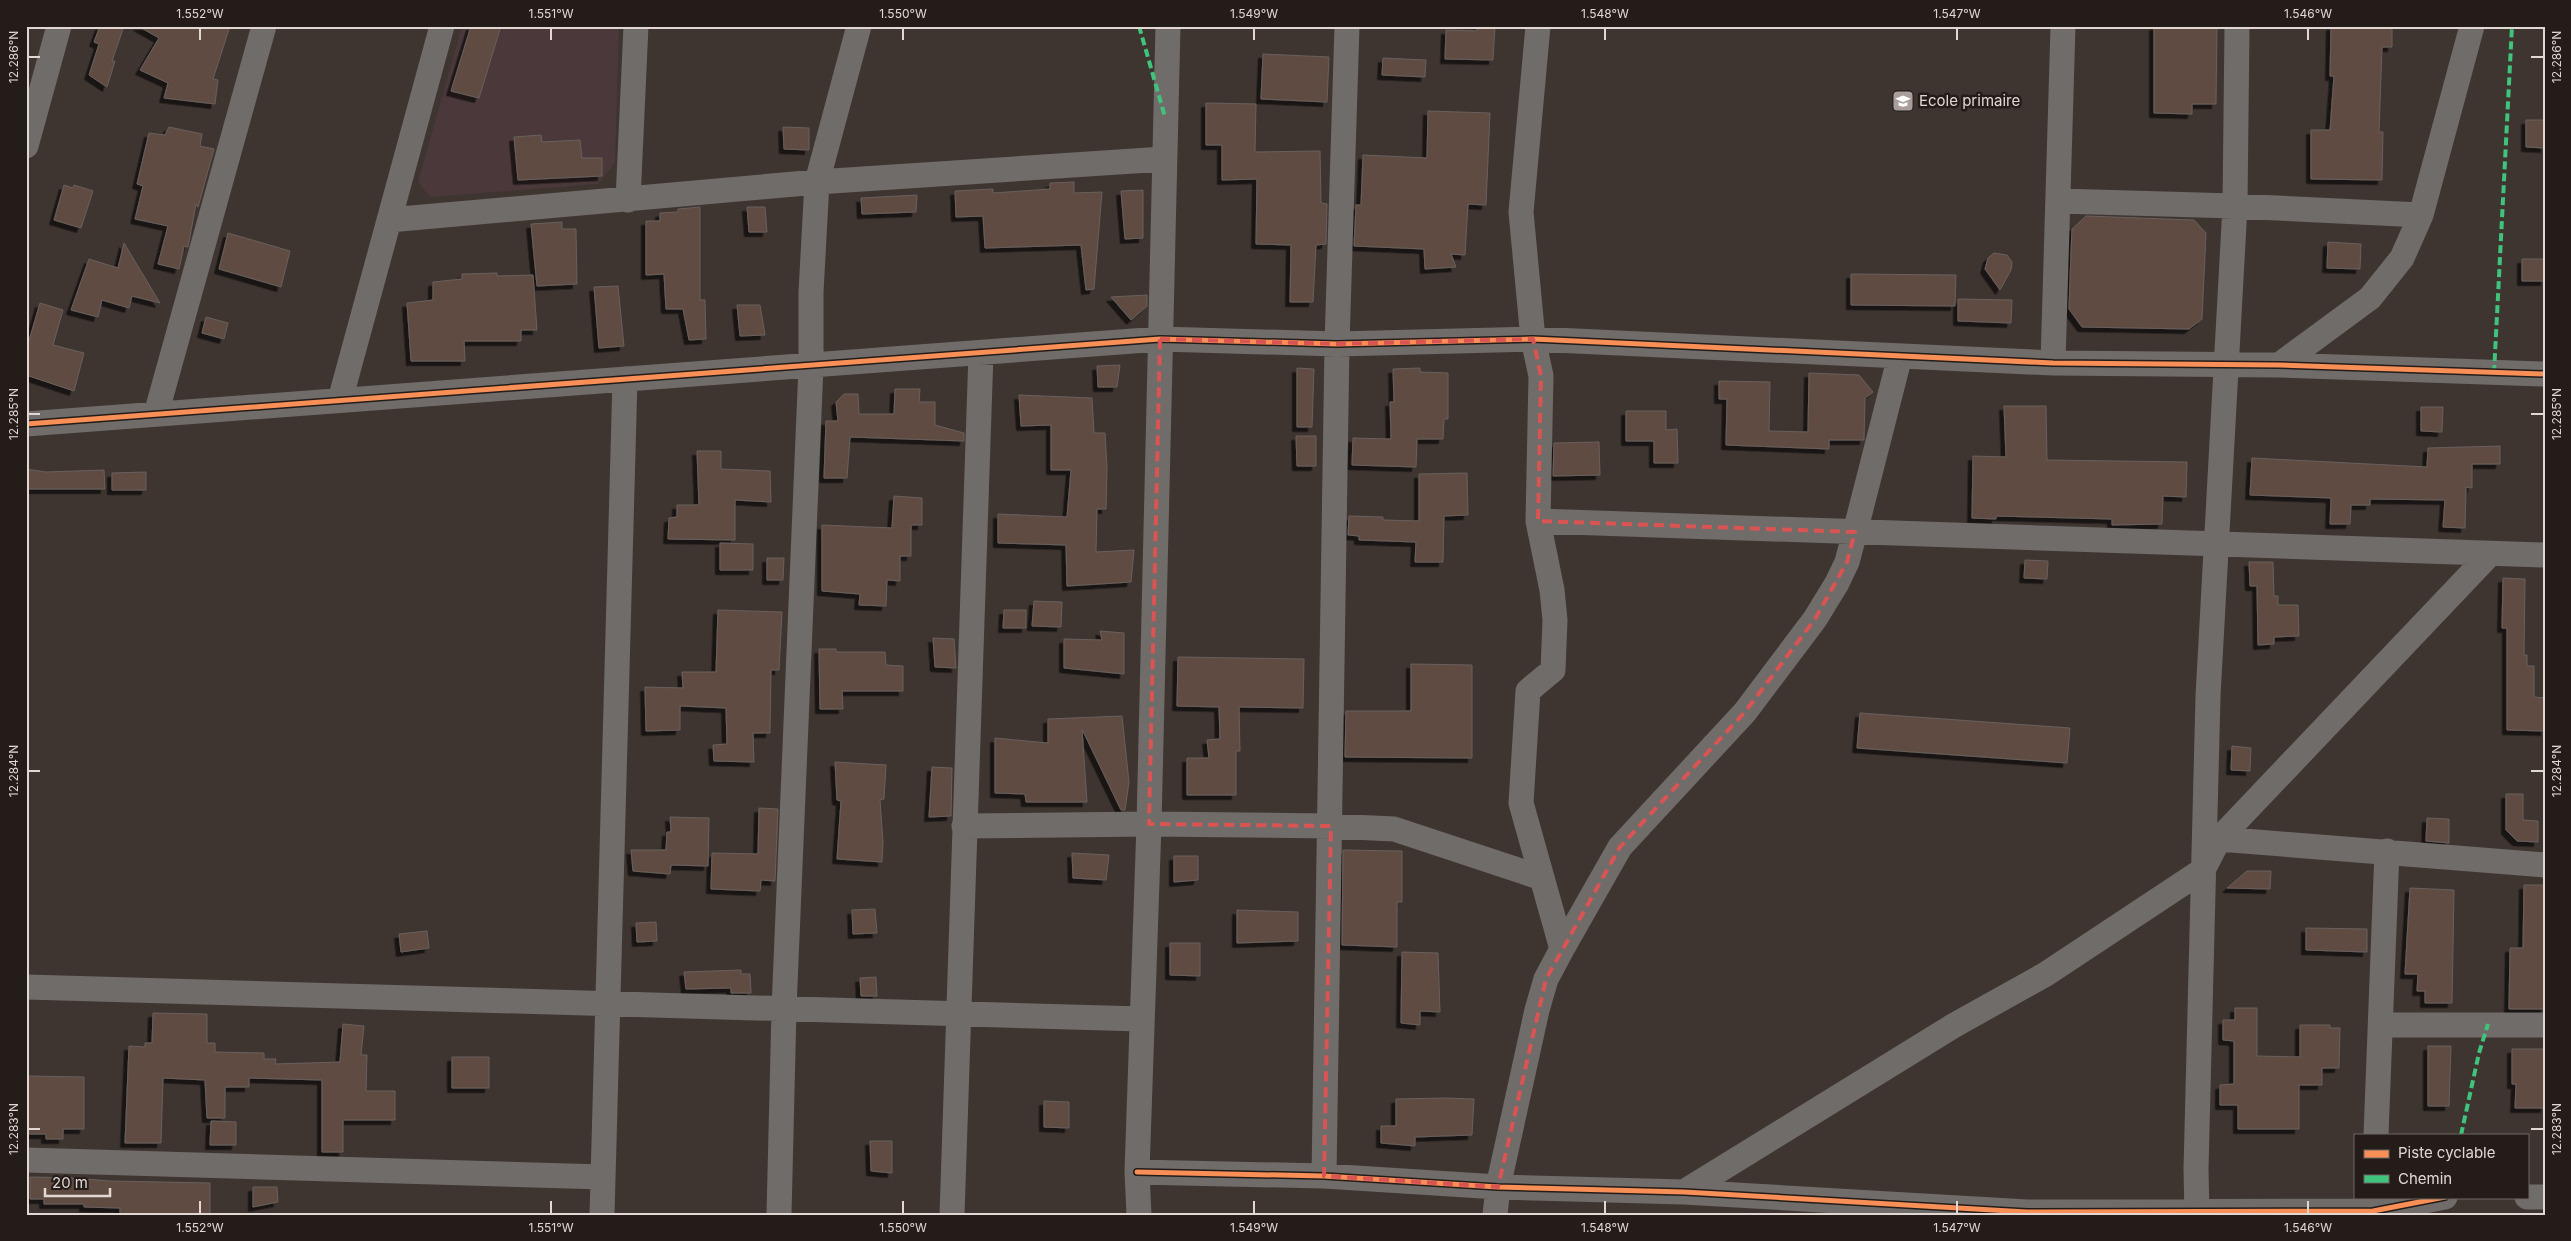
<svg xmlns="http://www.w3.org/2000/svg" width="2571" height="1241" viewBox="0 0 2571 1241" font-family="Inter,sans-serif">
<style>
.education{fill:#4a383a}
.building{fill:#604c43;stroke:#68605d;filter:url(#shadow)}
.lines{fill:none;stroke-linecap:round;stroke-linejoin:round}
.street{stroke:#706c6a;stroke-width:25}
.quiet{stroke:#40c37c;stroke-width:4;stroke-dasharray:8 4;stroke-linecap:butt}
.cycleway-casing{stroke:#231c19;stroke-width:8}
.cycleway{stroke:#f78f57;stroke-width:5}
.marked{fill:none;stroke:#d95453;stroke-width:4;stroke-dasharray:10 6;stroke-linejoin:round}
.ticks{fill:none;stroke:#e2d7d3;stroke-width:2}
.labels{text-anchor:middle;stroke-width:5;stroke-linejoin:round;paint-order:stroke}
.poi-label{font-size:15px;fill:#e2d7d3;stroke:#231c19;text-anchor:start}
.neatline{fill:none;stroke:#e2d7d3;stroke-width:2}
.ticks-label{font-size:12px;text-anchor:middle;fill:#e2d7d3}
</style>
<defs>
<filter id="shadow"><feDropShadow dx="-4.5" dy="4.5" stdDeviation="0" flood-color="#0009"/></filter>
</defs>
<rect width="100%" height="100%" fill="#3e3531"/>
<path class="education" d="M462,26H619L615,163L598,184L430,197L418,182Z"/>
<path class="building" d="M100,26H124L112,61H115L107,87L89,75L99,44L94,42Z
M138,26H230L213,79L218,80L215,104L164,98L168,83L140,70L159,38Z
M471,26H501L479,98L451,91Z
M1477,26H1495L1493,60L1445,59L1446,30L1477,31Z
M2154,26H2217L2216,104H2192V114L2154,113Z
M2331,26H2392V47H2382L2379,132H2383L2382,180L2311,179V130H2330L2334,76H2330Z
M1263,54L1329,57L1327,102L1261,99Z
M1383,58L1426,60L1425,77L1382,75Z
M1206,103L1256,104L1255,152L1320,151L1321,203L1327,204L1326,244L1316,245L1313,302H1290L1291,245L1256,244L1257,179L1222,180V145H1206Z
M1428,111L1490,113L1486,205L1468,204L1465,255L1451,254L1456,267L1425,269L1424,249L1354,246L1356,205H1361L1363,155L1427,158Z
M2526,120H2545V148L2526,147Z
M169,127L202,134L200,146L214,149L198,207L196,204L188,247L184,246L179,269L158,264L168,226L135,219L143,186L137,184L149,133L165,135Z
M783,127L809,128V150L784,149Z
M541,135L542,142L580,140L582,158H602V176L518,180L514,137Z
M1074,182V193L1102,192L1094,289L1086,290L1081,245L985,248L983,216L956,217L955,191L993,189V193L1050,189V183Z
M64,185L73,188L74,185L93,191L81,228L54,220Z
M1143,190V238L1125,239L1121,191Z
M917,195L916,212L862,214L861,198Z
M700,207V300H705L706,339L689,340L683,309H666L664,274L646,275V221H660V213L678,212V209Z
M747,207H765L767,232H749Z
M2086,216L2194,220L2206,233L2202,319L2189,329L2082,327L2069,309L2071,252L2072,229Z
M562,222V229H576L577,284L537,286L531,224Z
M228,233L290,251L281,287L219,269Z
M2328,242L2361,244L2360,269L2327,268Z
M124,243L160,303L132,296L129,308L102,300L98,317L71,310L89,259L118,268Z
M1994,253L2007,255L2012,262L2011,270L2000,290L1985,269L1988,258Z
M2522,259H2545V281H2522Z
M497,273V276L533,275L537,330H521V341H464L465,361H411L407,303L433,300V282L462,279V274Z
M1851,274L1956,275L1955,306L1851,305Z
M618,286L624,346L599,348L594,287Z
M1147,295V306L1131,320L1111,297Z
M1958,299L2012,300L2011,323L1958,321Z
M40,303L63,310L53,345L84,353L74,391L26,375V351Z
M737,305H760L765,335L740,336Z
M206,317L228,323L224,339L202,333Z
M1120,365L1117,387H1098L1097,366Z
M1297,368L1314,369L1312,427H1297Z
M1420,368V372L1448,373V419H1444L1443,439H1417L1416,467L1352,465L1353,438L1391,439L1390,402H1394L1393,369Z
M1809,373L1859,375L1873,392L1865,398L1864,440H1829V449L1726,445L1727,399H1719V381L1770,382L1769,431L1808,432Z
M895,389H920L919,402H935V425L964,433V441L850,437L847,478H824L826,421H838L836,402L844,394H858L859,414H894Z
M1019,395L1092,398L1094,433H1105L1107,467L1106,509H1097L1096,552L1134,550L1131,582L1067,586L1066,545L998,543V514L1067,517L1071,470H1051V425L1021,426Z
M2004,406H2046L2047,460L2187,462L2186,497L2163,496L2162,524L2112,525V519L1996,516V519L1972,518L1973,456L2006,457Z
M2421,407H2443L2442,432L2421,431Z
M1626,411H1666V430L1677,429L1678,463H1654V441H1626Z
M1296,436H1316V466H1297Z
M1599,442L1600,475L1553,476L1554,443Z
M2500,446V464H2472V488L2466,487L2465,528L2443,527L2445,500L2370,499V505H2351L2350,524H2330L2331,498L2250,495L2252,458L2427,467L2428,448Z
M697,451H721V469L770,471L771,502L735,500V540L668,539L669,518L677,517V505H699Z
M26,469L46,472L104,470L105,489H26Z
M146,472V490H112V473Z
M1467,473L1468,515L1444,516L1443,562H1415L1416,542L1359,540V536L1348,535L1349,516L1383,517V520L1419,521V474Z
M894,496L922,498V525H911V556H900V581L887,580L886,606L859,605L860,594L822,591V525L892,528Z
M720,543L753,544V570H720Z
M767,558H784L783,580H767Z
M2025,560L2048,561L2047,579L2024,578Z
M2249,562H2273L2274,596H2278V605H2298L2299,636L2274,637V644L2258,645L2257,586H2250Z
M2503,578L2525,579L2524,655H2527V666H2534V697L2545,698V731L2507,730V628H2502Z
M1034,601L1062,602L1061,627L1032,626Z
M718,610L782,612L779,670H771L770,733H753L754,762L714,761L713,745L727,744L726,708L680,706V730L646,731L645,687L683,688L682,672H716Z
M1004,610H1026V628H1003Z
M1100,631L1124,633V674L1064,668V639L1102,640Z
M933,638L954,639L956,668L935,667Z
M819,649H836V652H885L886,665L903,666V691H842L843,709H820Z
M1178,657L1304,659L1303,708L1239,707L1240,751H1236V795H1187V758H1209L1207,740L1220,739L1219,707L1177,706Z
M1411,664L1472,665V758L1345,757L1346,711H1411Z
M1860,713L2070,728L2067,763L1857,748Z
M1122,716L1129,782L1125,810H1121L1082,729L1087,802H1026L1025,794L995,793V738L1048,743V719Z
M2232,746L2251,748L2250,771L2231,770Z
M835,762L886,765L884,799L880,800L883,842L882,862L837,859L841,801L837,800Z
M932,767L952,768L951,816L929,817Z
M2506,794H2523V820L2538,821V842L2517,841L2506,830Z
M759,808L778,809L775,881L761,880L760,891L711,889L712,853L758,854Z
M670,817L709,818L708,866L671,865L670,874L633,871L631,850H666L667,832H671Z
M2427,818L2449,819V843L2426,841Z
M1343,850L1402,851V902H1397V947L1342,945Z
M1072,853L1109,855L1106,880L1073,878Z
M1174,856H1198V880L1174,882Z
M2247,871H2271L2270,889L2227,888Z
M2524,885H2545V1009H2509L2510,948H2523Z
M2410,888L2454,890L2452,1003H2425V991H2417L2418,974H2405Z
M875,909L877,933L853,934L852,910Z
M1237,910L1298,912V941L1237,943Z
M656,922L657,941L637,942L636,923Z
M2306,928L2367,929V952L2306,950Z
M427,931L429,948L401,952L399,934Z
M1170,943H1200V976L1170,975Z
M1402,952L1438,953L1440,1012L1420,1011V1025L1401,1023Z
M741,970V974H750L751,993H731V988L686,989L684,972Z
M876,977L877,996H861L860,978Z
M2235,1008H2257V1056L2300,1057V1025H2330V1028H2340L2339,1068H2322V1085H2299V1129H2238V1105H2220V1085L2234,1084V1041L2223,1040V1020H2235Z
M153,1013L207,1014V1043H215V1052L264,1053V1059H276L275,1064L340,1062L343,1024L364,1026L361,1055H367L366,1091H395V1120H343V1152H322V1080L249,1078V1087H225V1118H207L205,1080L163,1078L161,1143H125L129,1046L145,1047V1043H152Z
M2428,1046H2451L2449,1106H2428Z
M2512,1049H2545V1108H2515L2516,1084H2512Z
M452,1057H489V1088H452Z
M26,1076L84,1077V1129H63V1139H46V1134H26Z
M1446,1098L1474,1099L1472,1135L1415,1137V1146L1381,1143V1126H1396V1099Z
M1044,1101L1069,1102V1128L1044,1127Z
M211,1121L236,1122V1145H210Z
M870,1141H892V1173L871,1171Z
M30,1177L72,1178L110,1181L210,1183V1215H120V1208L84,1207V1204H44V1199H30Z
M253,1187H277L278,1202L253,1207Z"/>
<g class="lines">
<path class="street" d="M26,146L59,26
M628,200L636,26
M2058,201L2235,206L2421,215
M389,220L817,182L1164,159
M2053,363L2063,26
M2279,365L2370,298L2402,258L2421,215L2472,26
M340,400L442,26
M156,414L264,26
M26,424L1160,339L1337,344L1533,339L2053,363L2279,365L2545,374
M1538,521L2545,555
M964,826L1149,824L1331,826L1394,829L1542,878
M2219,839L2545,865
M1562,949L1620,847L1745,712L1815,619L1837,583L1847,562L1855,532L1900,356
M26,987L1142,1019
M2381,1025H2545
M2376,1135L2387,851
M26,1160L603,1177
M1137,1172L1324,1176L1498,1187L1684,1192L2027,1212L2373,1211L2445,1197
M1324,1176L1337,344L1347,26
M1684,1192L1953,1026L2046,974L2203,870L2219,839L2490,554
M2527,1197H2545
M602,1215L625,379
M779,1215L784,1009L811,366V292L817,182L859,26
M952,1215L981,353
M1139,1215L1137,1172L1149,824L1168,26
M1495,1215L1498,1187L1537,1010L1546,979L1562,949L1521,803L1528,691L1553,670L1555,620L1552,590L1538,521L1541,376L1533,339L1521,212L1538,26
M2197,1215L2196,1169L2208,696L2235,206L2237,26"/>
<path class="quiet" d="M1139,26L1165,117
M2494,373L2512,26
M2461,1135L2479,1053L2488,1024"/>
<g class="cycleway-casing">
<path id="cycleway" d="M26,424L1160,339L1337,344L1533,339L2053,363L2279,365L2545,374
M1137,1172L1324,1176L1498,1187L1684,1192L2027,1212L2373,1211L2445,1197"/>
</g>
<use href="#cycleway" class="cycleway"/>
</g>
<path class="marked" d="M1160,339L1337,344L1533,339L1541,376L1538,521L1855,532L1847,562L1815,619L1745,712L1620,847L1546,979L1498,1187L1324,1176L1331,826L1149,824Z"/>
<path class="ticks" d="M200,28V40M551,28V40M903,28V40M1254,28V40M1605,28V40M1957,28V40M2308,28V40M28,57H40M2531,57H2544M28,414H40M2531,414H2544M28,771H40M2531,771H2544M28,1129H40M2531,1129H2544M200,1201V1214M551,1201V1214M903,1201V1214M1254,1201V1214M1605,1201V1214M1957,1201V1214M2308,1201V1214"/>
<defs>
<g id="school-square" transform="scale(1.125)"><rect x="-9" y="-9" width="18" height="18" rx="4" fill="#a99e9a" stroke="#231c19"/><path d="M0-5L7-2L0 1L-7-2ZM-4 1L0 2.5L4 1V4Q0 6-4 4Z" fill="#fff"/></g>
</defs>
<g fill-rule="evenodd">
<use href="#school-square" x="1903" y="101"/>
</g>
<g class="labels">
<g class="poi-label">
<text x="1919" y="106">Ecole primaire</text>
</g>
</g>
<rect width="2571" height="1241" fill="none" stroke="#231c19" stroke-width="55"/>
<rect x="2354" y="1134" width="175" height="65" fill="#231c19" stroke="#6f6763"/>
<rect x="2364" y="1150" width="25" height="8" fill="#f78f57" stroke="#6f6763"/>
<text x="2398" y="1158" font-size="15" fill="#e2d7d3">Piste cyclable</text>
<rect x="2364" y="1175" width="25" height="8" fill="#40c37c" stroke="#6f6763"/>
<text x="2398" y="1184" font-size="15" fill="#e2d7d3">Chemin</text>
<path d="M45 1188v8h65v-8" fill="none" stroke="#e2d7d3" stroke-width="2.5"/>
<text x="52" y="1188" font-size="15" fill="#e2d7d3" stroke="#231c19" stroke-width="4" paint-order="stroke">20 m</text>
<rect x="28" y="28" width="2516" height="1186" class="neatline"/>
<g class="ticks-label">
<text x="200" y="18">1.552°W</text>
<text x="551" y="18">1.551°W</text>
<text x="903" y="18">1.550°W</text>
<text x="1254" y="18">1.549°W</text>
<text x="1605" y="18">1.548°W</text>
<text x="1957" y="18">1.547°W</text>
<text x="2308" y="18">1.546°W</text>
<text transform="translate(14 57) rotate(-90)" y="4">12.286°N</text>
<text transform="translate(2557 57) rotate(-90)" y="4">12.286°N</text>
<text transform="translate(14 414) rotate(-90)" y="4">12.285°N</text>
<text transform="translate(2557 414) rotate(-90)" y="4">12.285°N</text>
<text transform="translate(14 771) rotate(-90)" y="4">12.284°N</text>
<text transform="translate(2557 771) rotate(-90)" y="4">12.284°N</text>
<text transform="translate(14 1129) rotate(-90)" y="4">12.283°N</text>
<text transform="translate(2557 1129) rotate(-90)" y="4">12.283°N</text>
<text x="200" y="1232">1.552°W</text>
<text x="551" y="1232">1.551°W</text>
<text x="903" y="1232">1.550°W</text>
<text x="1254" y="1232">1.549°W</text>
<text x="1605" y="1232">1.548°W</text>
<text x="1957" y="1232">1.547°W</text>
<text x="2308" y="1232">1.546°W</text>
</g>
</svg>
